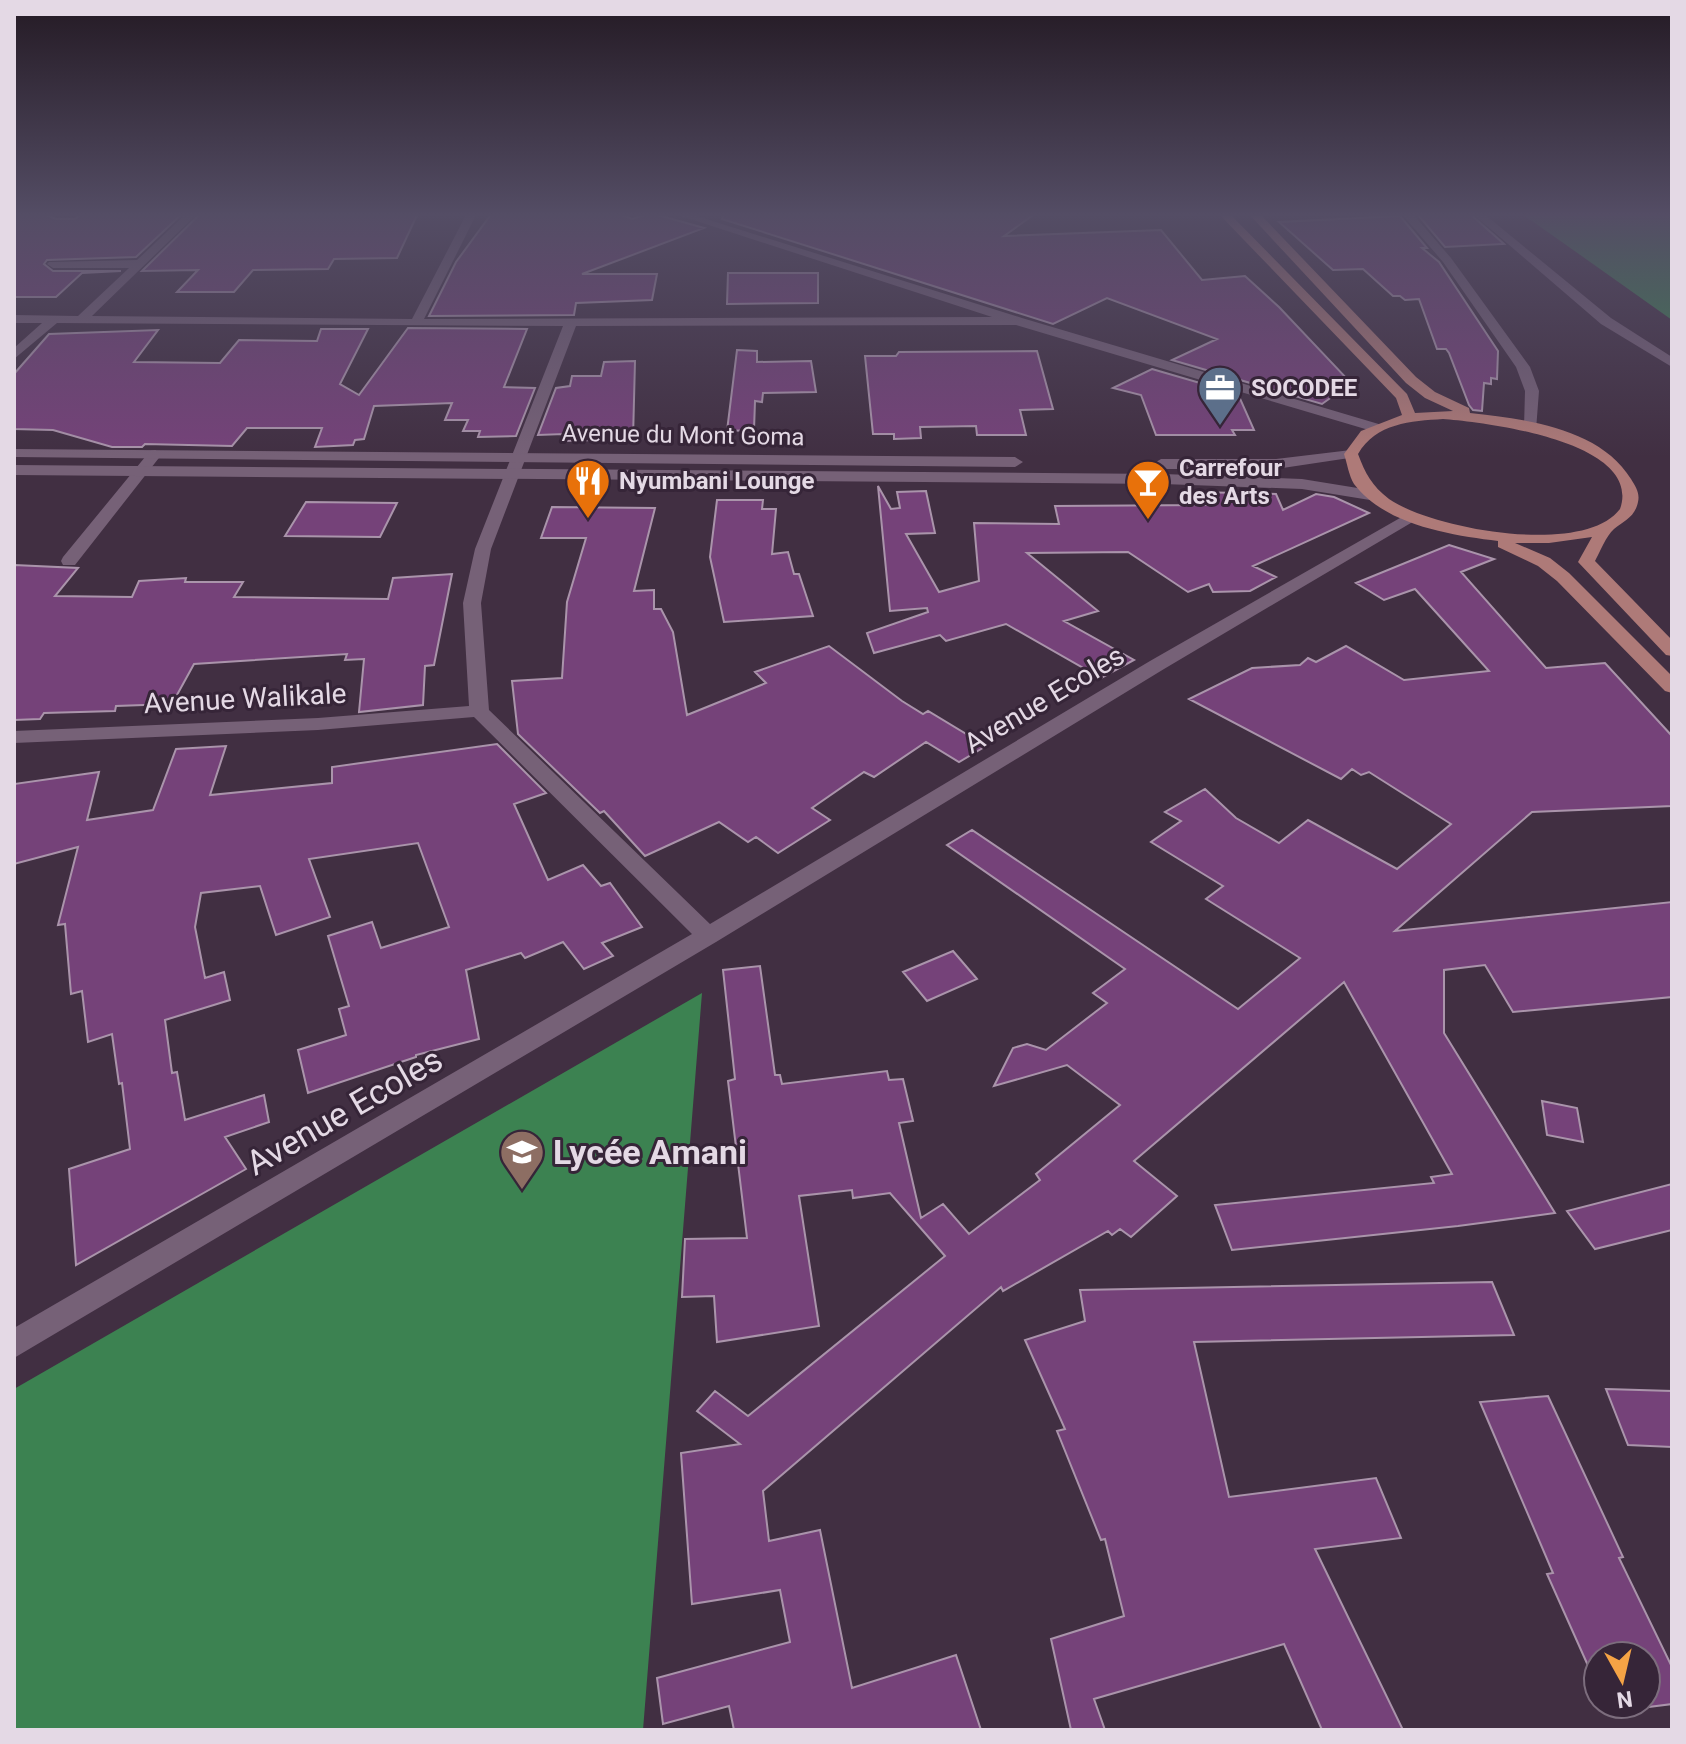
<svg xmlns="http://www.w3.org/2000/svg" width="1686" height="1744" viewBox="0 0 1686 1744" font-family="Roboto,sans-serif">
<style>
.forest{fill:#3c8251}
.building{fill:#754279;stroke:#aa94ab;stroke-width:2}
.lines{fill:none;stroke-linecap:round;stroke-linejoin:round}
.minor{fill:#766177;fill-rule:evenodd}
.tertiary{fill:#766177;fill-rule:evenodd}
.primary{fill:#ae7a78;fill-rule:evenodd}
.labels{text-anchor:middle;stroke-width:6;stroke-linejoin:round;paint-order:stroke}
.far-poi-label{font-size:24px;font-weight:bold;fill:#e4d9e5;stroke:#362538;text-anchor:start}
.far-street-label{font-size:24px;fill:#e4d9e5;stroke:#362538}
.street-label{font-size:28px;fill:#e4d9e5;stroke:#362538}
.near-street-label{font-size:34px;fill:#e4d9e5;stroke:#362538}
.near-poi-label{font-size:34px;font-weight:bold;fill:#e4d9e5;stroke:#362538;text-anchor:start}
</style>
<rect width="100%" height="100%" fill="#412f42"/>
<path class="forest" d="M1521,213H1672V320Z
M702,993L643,1730H14V1389Z"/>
<path class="building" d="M14,213H41L56,219H75L82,213H183L136,257L47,260L44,264L53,271H121L82,273L56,297H14Z
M201,213H418L397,258L334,259L328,269L253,270L234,292H177L198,270L142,271Z
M492,213H616L632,219L651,213L704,228L582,274H657L652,300L576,303L574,315L429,316L456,262Z
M723,213H1036L1004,236L1161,230L1202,280L1245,276L1279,307L1351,383L1322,404L1172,360L1217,339L1107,298L1053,324L722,219Z
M1469,213L1504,244L1445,247L1418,215Z
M1400,216L1427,248H1422L1439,262L1498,351L1497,379L1491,378V384L1484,383L1482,411L1473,410L1469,405L1449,353L1446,349H1437L1419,299L1405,300L1400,296H1393L1363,269L1333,270L1279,222Z
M728,273H818V303L727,304Z
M408,328L527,329L504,387L535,388L516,436L478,437L480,431H463L468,420H445L452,403L374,406L364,439L355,440L353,445L315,447L322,428H247L232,446L145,444L142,447H112L53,430L14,429V374L49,334L158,330L134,362L220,363L239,340L317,341L321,329H368L340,384L359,395Z
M737,350L757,351V362L811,361L816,392L763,393L762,402L755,401L754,430L727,431Z
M1037,351L1053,409L1020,410L1026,435H977L976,426L920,427L921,438L894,439V434H873L865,356H896L899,352Z
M635,361L633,439L563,441L564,434L538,435L556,388L570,386L572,376H601L604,362Z
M1152,369L1238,394L1254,430H1232L1235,435H1156L1141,395L1113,388Z
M878,486L891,509L900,508L897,492L926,491L935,533L906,534L939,592L979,581L974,523L1059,524L1055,506L1206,505L1201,492L1276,494L1283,510L1316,494L1334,497L1369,513L1253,566L1276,577L1250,591L1213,592L1209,584L1188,592L1128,552L1027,553L1098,611L1064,621L1134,660L1101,678L1006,624L946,641L940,635L874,653L867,633L928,612L927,608L890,611Z
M717,500H763L762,509H776L772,554L788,552L794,574H799L813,616L724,622L710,557Z
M306,502L397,503L380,537L285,536Z
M552,507L655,508L634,591L654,590V609H661L673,632L687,715L766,683L755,672L829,646L902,701L923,714L928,711L986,746L959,762L926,742L874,777L864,772L812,808L830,820L778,853L756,837L748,842L719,822L645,856L604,811L600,813L518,734L512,681L562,678L567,602L586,538H541Z
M1449,545L1494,559L1461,572L1546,668L1605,663L1672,736V806L1532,812L1395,931L1672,902V997L1513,1012L1485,965L1444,970V1033L1555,1213L1458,1226L1232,1250L1215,1205L1434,1183L1431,1177L1452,1174L1344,982L1134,1161L1177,1196L1131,1237L1120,1229L1112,1235L1108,1231L1003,1291L1001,1287L763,1491L769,1541L820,1530L852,1688L956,1655L981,1730H734L729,1706L663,1724L657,1678L790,1642L780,1590L692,1604L681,1453L740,1444L697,1411L715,1391L748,1416L945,1256L890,1193L853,1198L852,1190L799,1196L819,1326L717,1342L714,1296L682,1297L685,1239L747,1238L728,1081L735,1079L723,970L760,966L775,1075H780L782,1084L887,1071L889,1080L903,1079L913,1121L899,1123L921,1218L943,1204L969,1234L1040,1180L1036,1174L1120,1105L1067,1065L994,1086L1013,1048L1027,1044L1046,1050L1107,1003L1093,993L1125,969L947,845L972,830L1238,1009L1300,958L1206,899L1223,886L1151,842L1181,821L1165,812L1205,789L1236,818L1279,843L1308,820L1397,869L1451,824L1369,772L1361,775L1352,769L1341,779L1189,699L1252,668L1300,665L1308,658L1316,662L1346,646L1404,680L1489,671L1415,589L1384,600L1356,583Z
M14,565L78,568L55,596L132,597L139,581L186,578L185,582H243L234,597L388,599L393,578L452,574L434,665L425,666L423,705L359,712L364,659L345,660L347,654L194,664L172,704L116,706L115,711L44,713L40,719L14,720Z
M497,744L546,793L514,804L548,880L583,865L601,886L610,883L642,927L602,943L613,956L584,969L563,942L525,958L521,953L466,970L479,1039L416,1055V1057L308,1093L298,1050L346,1035L339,1009L349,1006L328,936L372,922L381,948L449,927L418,843L309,859L330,917L276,935L260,886L201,893L195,927L205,978L224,972L230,1000L165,1020L172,1073L177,1072L185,1120L264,1095L269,1122L225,1137L246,1169L76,1265L69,1169L130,1149L122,1083L119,1084L112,1034L88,1042L82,991L71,994L65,924L58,925L78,847L14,864V784L99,772L87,820L153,810L176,749L226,746L210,795L332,783V767Z
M953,951L977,979L927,1001L903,972Z
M1542,1101L1577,1108L1583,1142L1547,1135Z
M1672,1184V1230L1595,1249L1567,1211Z
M1492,1282L1514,1335L1194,1342L1229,1497L1376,1478L1401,1538L1315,1549L1403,1730H1322L1284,1644L1094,1699L1105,1730H1071L1051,1639L1124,1616L1105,1539L1101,1540L1057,1431L1065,1429L1025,1340L1085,1321L1080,1290Z
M1606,1389L1672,1391V1447L1628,1445Z
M1548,1396L1623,1557L1619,1558L1672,1667V1704L1609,1712L1605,1704H1646V1656H1598V1688L1547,1574L1553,1573L1480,1402Z"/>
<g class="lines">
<path class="minor" d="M48,213H59L53,216Z
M187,213H198L92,316L412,319L467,213H477L424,319L992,317L672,213H687L1022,318L1382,425V431H1372L1016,325L576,326L491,549L481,603L489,710L710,924L1150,661L1407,514H1419L1421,517L1164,669L716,942L14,1358V1328L692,934L474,717L318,730L14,743V731L318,718L469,706L463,603L475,549L563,326L57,323L14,359V348L42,323H14V315L78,316L129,268H53L47,264L49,262L137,260Z
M1401,213H1412L1451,258L1530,367L1539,391L1536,430H1526L1524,427L1525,391L1516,367L1443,262Z
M1472,213H1483L1611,318L1672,357V367L1601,324Z
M155,450L162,454L75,565H63L61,561L63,557L150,451Z"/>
<path class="tertiary" d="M14,449L1015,457L1023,462L1015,467L14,457Z
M1351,450L1358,454L1356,457L1276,469H1161L1153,464L1161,459H1276Z
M14,465L1163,474L1302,479L1376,491L1384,496L1376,501L1302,489L1163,484L14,475Z"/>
<path class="primary" d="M1218,213H1229L1407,394L1415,413L1453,411L1425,398L1406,383L1248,213H1259L1416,377L1435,392L1469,408L1470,413C1525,419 1600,428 1631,479C1636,487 1640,493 1638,502C1635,517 1624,521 1614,529C1606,536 1600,552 1595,561L1672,640V656L1666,655L1578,562L1592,537L1549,543H1515L1550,558L1569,573L1672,676V693L1665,691L1557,581L1538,566L1498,547V541C1450,535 1385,525 1354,484C1349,476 1347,463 1344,454L1361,431L1402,415L1396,398ZM1443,419C1483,422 1644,441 1620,509C1584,557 1432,529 1389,499C1372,486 1365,473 1358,454C1376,423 1411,421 1443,419Z"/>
</g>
<linearGradient id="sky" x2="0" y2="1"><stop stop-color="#241a24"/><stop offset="0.47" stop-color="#544d65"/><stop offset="1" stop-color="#544d65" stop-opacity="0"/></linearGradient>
<rect width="1686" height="457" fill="url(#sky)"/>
<defs>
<g id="office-pin" transform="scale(2.3)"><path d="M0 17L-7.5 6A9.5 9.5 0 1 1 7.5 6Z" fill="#5c6f8a" stroke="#362538"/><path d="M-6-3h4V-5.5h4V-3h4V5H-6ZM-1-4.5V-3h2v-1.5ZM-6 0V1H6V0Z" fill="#fff"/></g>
<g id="restaurant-pin" transform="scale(2.3)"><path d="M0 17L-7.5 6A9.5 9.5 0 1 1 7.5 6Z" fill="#e8710a" stroke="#362538"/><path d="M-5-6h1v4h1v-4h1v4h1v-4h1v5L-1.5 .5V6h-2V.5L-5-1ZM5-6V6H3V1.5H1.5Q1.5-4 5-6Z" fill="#fff"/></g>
<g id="bar-pin" transform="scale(2.3)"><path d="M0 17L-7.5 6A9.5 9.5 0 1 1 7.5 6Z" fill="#e8710a" stroke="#362538"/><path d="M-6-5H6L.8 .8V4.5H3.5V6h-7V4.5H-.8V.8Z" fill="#fff"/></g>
<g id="school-pin" transform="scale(2.3)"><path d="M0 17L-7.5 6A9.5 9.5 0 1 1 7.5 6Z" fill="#8d6e63" stroke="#362538"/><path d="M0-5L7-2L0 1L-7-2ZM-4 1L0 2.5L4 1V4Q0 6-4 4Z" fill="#fff"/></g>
</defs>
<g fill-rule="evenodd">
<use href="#office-pin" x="1220" y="388"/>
<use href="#restaurant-pin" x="588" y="481"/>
<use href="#bar-pin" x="1148" y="482"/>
<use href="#school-pin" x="522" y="1152"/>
</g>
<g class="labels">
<g class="far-poi-label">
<text x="1251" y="396">SOCODEE</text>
<text x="1179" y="476">Carrefour<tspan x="1179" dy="28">des Arts</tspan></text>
<text x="619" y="489">Nyumbani Lounge</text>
</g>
<g class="far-street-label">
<text transform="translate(683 435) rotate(1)" y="8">Avenue du Mont Goma</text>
</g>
<g class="street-label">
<text transform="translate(245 698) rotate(-3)" y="10">Avenue Walikale</text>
<text transform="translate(1044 699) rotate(-31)" y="10">Avenue Ecoles</text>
</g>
<g class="near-street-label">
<text transform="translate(344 1111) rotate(-30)" y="12">Avenue Ecoles</text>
</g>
<g class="near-poi-label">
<text x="553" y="1164">Lycée Amani</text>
</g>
</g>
<rect width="1686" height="1744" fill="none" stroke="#e4d9e5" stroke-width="32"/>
<g transform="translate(1622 1680) rotate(172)"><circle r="38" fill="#362538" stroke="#7c6d7d" stroke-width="2"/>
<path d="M0-6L14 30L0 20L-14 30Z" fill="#f5a345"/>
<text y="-12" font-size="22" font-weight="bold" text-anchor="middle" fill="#e4d9e5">N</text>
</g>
</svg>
